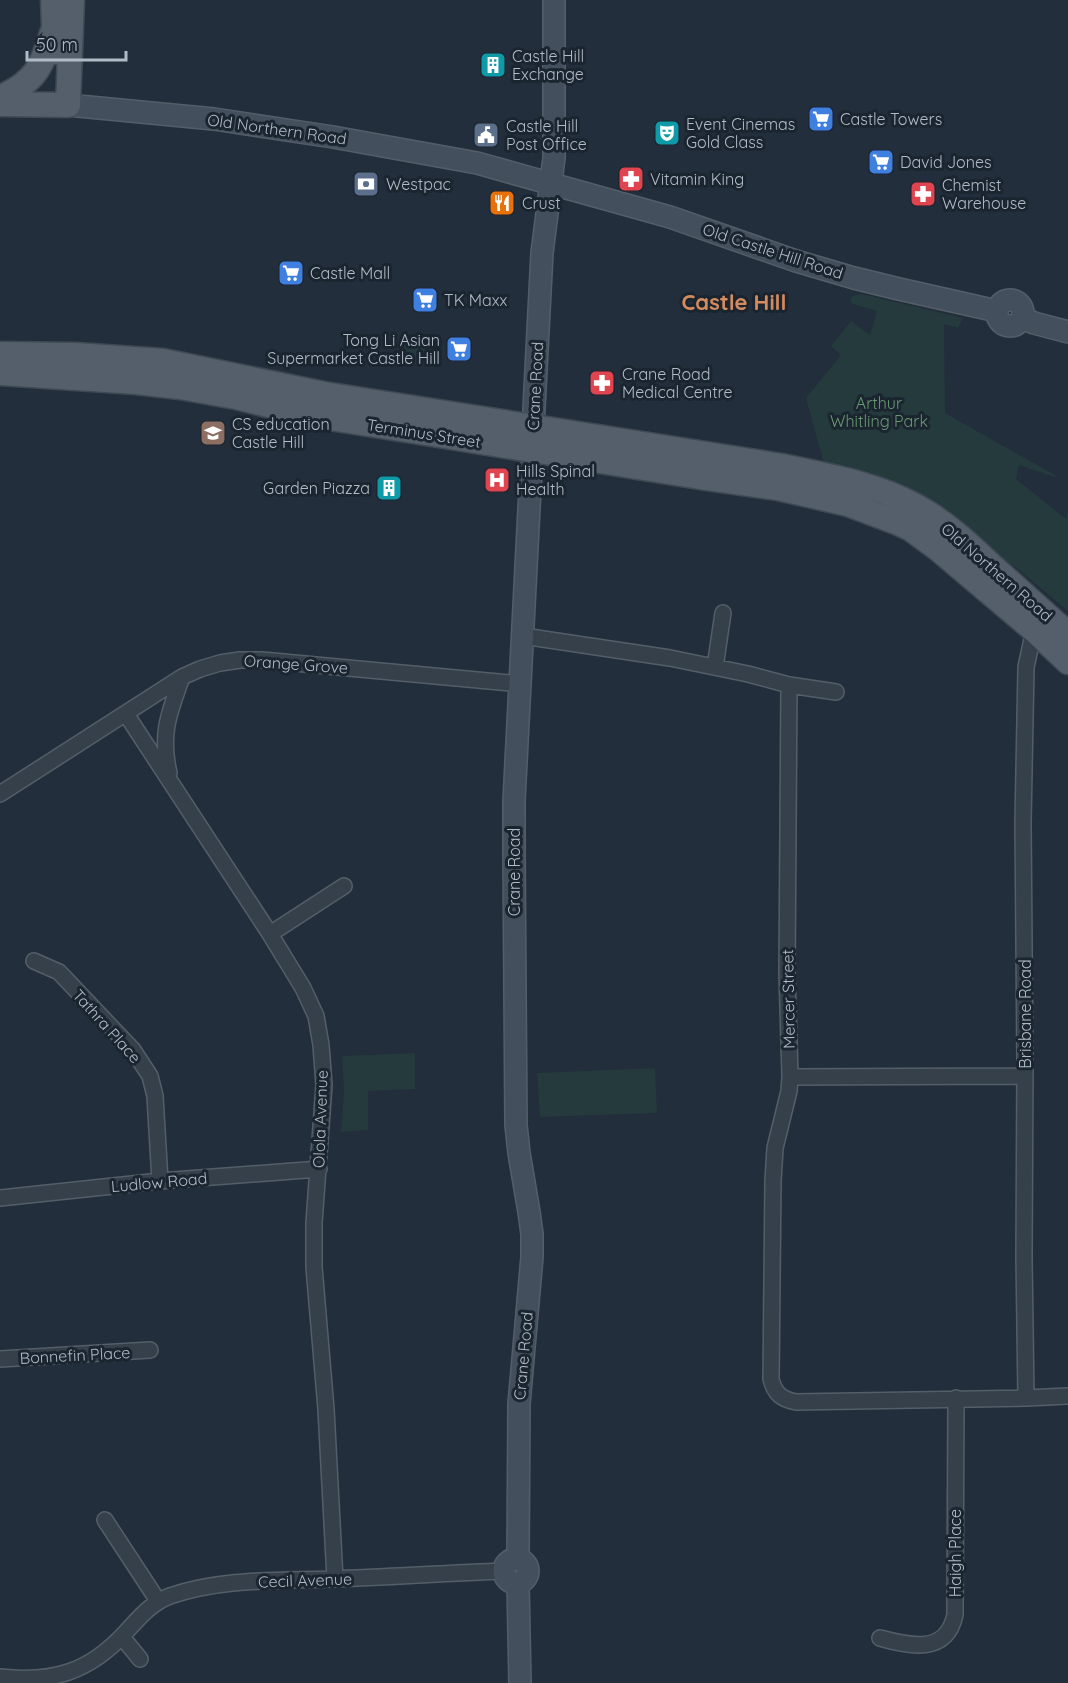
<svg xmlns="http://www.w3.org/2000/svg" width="1068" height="1683" viewBox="0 0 1068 1683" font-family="Quicksand,sans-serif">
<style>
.green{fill:#243a3c}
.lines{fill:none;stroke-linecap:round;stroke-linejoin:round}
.street-casing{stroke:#545e69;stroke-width:18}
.secondary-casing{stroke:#545e69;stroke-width:24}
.primary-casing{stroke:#3f4954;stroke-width:27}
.street{stroke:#36404b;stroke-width:15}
.secondary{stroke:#444f5e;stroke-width:21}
.primary{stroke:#545f6b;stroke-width:24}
.labels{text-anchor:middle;stroke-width:6;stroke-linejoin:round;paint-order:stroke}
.poi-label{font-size:16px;fill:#b1bbc7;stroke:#1b2530;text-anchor:start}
.street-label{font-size:16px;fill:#b1bbc7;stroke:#1b2530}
.park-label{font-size:16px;fill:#689870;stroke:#1b2530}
.district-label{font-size:22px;font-weight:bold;fill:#d48c5f;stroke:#1b2530}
</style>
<rect width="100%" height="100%" fill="#222e3b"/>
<path class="green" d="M861,294L963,318L958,328L944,324L945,413L1055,475V477L1019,465L1016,479L1066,519L1068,512V611L1015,567L826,463L823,460L806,398L841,355L831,346L851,321L870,335L877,311L850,303L852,296Z
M400,343L430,350L424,366L400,361Z
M415,1053V1089L368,1091V1130L341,1132L344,1092L342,1056Z
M655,1068L657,1113L540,1117L537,1073Z"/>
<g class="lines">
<g class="street-casing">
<path id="street" d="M523,636L670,658L748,674L789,685L836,692
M715,667L723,613
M789,685L787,972L790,1077L789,1091L775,1148L773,1181L771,1379C775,1394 781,1399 796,1402L1026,1398L1068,1396
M126,714L270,934L303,988L316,1016L321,1045L324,1085L314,1223V1267L326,1409L335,1579
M169,773C160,734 169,713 182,677
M0,794L182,677L200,669L220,663L240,660H262L520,684
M270,934L344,886
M34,961L59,972L133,1050L150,1076L155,1096L160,1181
M790,1077L1025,1076
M0,1198L160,1181L319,1169
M0,1359L150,1350
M1026,1398L1024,1257L1025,1062L1023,823L1026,667L1034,630
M105,1520L158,1601
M122,1637L140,1659
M880,1638C910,1646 946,1655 955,1615L956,1398
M0,1677C53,1683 89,1672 125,1633C139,1618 151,1603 170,1596C222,1578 279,1581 332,1579C390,1577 447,1573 505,1571"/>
</g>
<g class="secondary-casing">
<path id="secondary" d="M68,105L214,119L333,137L477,163L670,217L796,261L854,278L899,289L997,311
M997 313a13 13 0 1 1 26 0a13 13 0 1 1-26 0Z
M1023,318L1034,323L1068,332
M533,428L542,253L554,158V0
M518,1559L519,1404L532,1257V1234L529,1212L519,1153L516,1125L514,856V801L532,450
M504 1571a12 12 0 1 1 24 0a12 12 0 1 1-24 0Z
M518,1583L520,1683"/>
</g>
<g class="primary-casing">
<path id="primary" d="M53,0L55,52
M0,98C35,81 41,69 52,33
M0,104L68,105L72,0
M0,354L76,355L163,361L324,394L782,466C827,476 873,483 914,505C943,520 969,544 993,567C1018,589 1043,612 1068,634
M0,373L136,382L180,387L236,397L304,414L432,434L706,478L778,488L848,504L896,522L911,529L937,548L1034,630L1068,662"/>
</g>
<use href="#street" class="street"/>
<use href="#secondary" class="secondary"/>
<use href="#primary" class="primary"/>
</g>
<defs>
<g id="building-square" transform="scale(1.35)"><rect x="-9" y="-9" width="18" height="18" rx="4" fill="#0f9aa8" stroke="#1b2530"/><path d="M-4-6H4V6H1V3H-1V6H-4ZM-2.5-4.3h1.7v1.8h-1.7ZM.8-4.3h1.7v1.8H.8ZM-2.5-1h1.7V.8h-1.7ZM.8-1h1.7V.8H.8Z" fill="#fff"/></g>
<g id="supermarket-square" transform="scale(1.35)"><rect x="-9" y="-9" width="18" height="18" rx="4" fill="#3f7fe0" stroke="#1b2530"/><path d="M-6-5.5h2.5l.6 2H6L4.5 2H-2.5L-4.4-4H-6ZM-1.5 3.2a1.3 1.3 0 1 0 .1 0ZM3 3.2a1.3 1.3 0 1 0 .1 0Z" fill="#fff"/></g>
<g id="theatre-square" transform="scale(1.35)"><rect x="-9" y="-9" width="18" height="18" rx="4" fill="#0f9aa8" stroke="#1b2530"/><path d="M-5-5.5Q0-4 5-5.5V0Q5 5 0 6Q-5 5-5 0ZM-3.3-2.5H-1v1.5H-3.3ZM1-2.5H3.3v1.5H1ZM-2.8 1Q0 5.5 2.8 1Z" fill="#fff"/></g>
<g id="civic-square" transform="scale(1.35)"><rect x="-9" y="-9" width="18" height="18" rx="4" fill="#5c6f8a" stroke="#1b2530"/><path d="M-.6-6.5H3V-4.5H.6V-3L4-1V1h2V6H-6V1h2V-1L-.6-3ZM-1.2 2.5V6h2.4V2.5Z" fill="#fff"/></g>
<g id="pharmacy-square" transform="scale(1.35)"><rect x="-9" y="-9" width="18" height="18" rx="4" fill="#e0444e" stroke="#1b2530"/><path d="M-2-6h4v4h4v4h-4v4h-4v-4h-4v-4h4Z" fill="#fff"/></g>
<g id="bank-square" transform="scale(1.35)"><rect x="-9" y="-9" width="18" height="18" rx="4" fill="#5c6f8a" stroke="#1b2530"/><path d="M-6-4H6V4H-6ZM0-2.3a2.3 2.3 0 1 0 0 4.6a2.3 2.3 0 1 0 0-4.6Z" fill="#fff"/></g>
<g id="restaurant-square" transform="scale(1.35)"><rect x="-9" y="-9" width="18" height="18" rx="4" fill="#e8710a" stroke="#1b2530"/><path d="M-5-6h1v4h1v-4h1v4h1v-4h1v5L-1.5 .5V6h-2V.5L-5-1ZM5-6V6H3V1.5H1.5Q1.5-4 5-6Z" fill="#fff"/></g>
<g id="school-square" transform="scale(1.35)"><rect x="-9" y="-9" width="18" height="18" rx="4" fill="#8d6e63" stroke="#1b2530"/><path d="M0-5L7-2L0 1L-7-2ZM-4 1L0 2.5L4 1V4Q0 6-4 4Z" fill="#fff"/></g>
<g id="hospital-square" transform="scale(1.35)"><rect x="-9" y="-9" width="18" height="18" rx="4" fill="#e0444e" stroke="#1b2530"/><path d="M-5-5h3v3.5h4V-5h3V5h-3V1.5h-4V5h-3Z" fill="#fff"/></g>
</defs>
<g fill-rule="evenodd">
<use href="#building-square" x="493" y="65"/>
<use href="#supermarket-square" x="821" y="119"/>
<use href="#theatre-square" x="667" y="133"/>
<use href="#civic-square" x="486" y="135"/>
<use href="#supermarket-square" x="881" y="162"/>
<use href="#pharmacy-square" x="631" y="179"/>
<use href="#bank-square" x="366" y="184"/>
<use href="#pharmacy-square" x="923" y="194"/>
<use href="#restaurant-square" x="502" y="203"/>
<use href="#supermarket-square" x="291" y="273"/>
<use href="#supermarket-square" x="425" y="300"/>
<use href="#supermarket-square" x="459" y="349"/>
<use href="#pharmacy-square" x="602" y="383"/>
<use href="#school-square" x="213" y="433"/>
<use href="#hospital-square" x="497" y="480"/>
<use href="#building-square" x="389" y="488"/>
</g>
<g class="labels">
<g class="poi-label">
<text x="512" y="62">Castle Hill<tspan x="512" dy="18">Exchange</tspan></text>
<text x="840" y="125">Castle Towers</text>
<text x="686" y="130">Event Cinemas<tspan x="686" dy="18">Gold Class</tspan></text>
<text x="506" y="132">Castle Hill<tspan x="506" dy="18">Post Office</tspan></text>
<text x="900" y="168">David Jones</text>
<text x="650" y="185">Vitamin King</text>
<text x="386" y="190">Westpac</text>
<text x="942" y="191">Chemist<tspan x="942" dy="18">Warehouse</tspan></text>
<text x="522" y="209">Crust</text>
<text x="310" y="279">Castle Mall</text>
<text x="444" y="306">TK Maxx</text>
<text x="440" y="346" text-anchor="end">Tong Li Asian<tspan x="440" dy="18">Supermarket Castle Hill</tspan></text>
<text x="622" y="380">Crane Road<tspan x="622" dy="18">Medical Centre</tspan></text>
<text x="232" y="430">CS education<tspan x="232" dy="18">Castle Hill</tspan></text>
<text x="516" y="477">Hills Spinal<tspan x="516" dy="18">Health</tspan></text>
<text x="370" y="494" text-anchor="end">Garden Piazza</text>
</g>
<g class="street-label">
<text transform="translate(277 129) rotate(8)" y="6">Old Northern Road</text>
<text transform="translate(773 251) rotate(18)" y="6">Old Castle Hill Road</text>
<text transform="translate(535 386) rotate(-87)" y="6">Crane Road</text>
<text transform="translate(424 433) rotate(9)" y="6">Terminus Street</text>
<text transform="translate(997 572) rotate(41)" y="6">Old Northern Road</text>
<text transform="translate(296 664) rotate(4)" y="6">Orange Grove</text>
<text transform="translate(514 872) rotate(-90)" y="6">Crane Road</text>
<text transform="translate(788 999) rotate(-91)" y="6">Mercer Street</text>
<text transform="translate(1025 1014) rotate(-90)" y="6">Brisbane Road</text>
<text transform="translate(107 1026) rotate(48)" y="6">Tathra Place</text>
<text transform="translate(320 1119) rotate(-88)" y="6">Olola Avenue</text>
<text transform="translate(159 1182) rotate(-5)" y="6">Ludlow Road</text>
<text transform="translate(75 1355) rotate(-3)" y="6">Bonnefin Place</text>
<text transform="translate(523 1356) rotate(-85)" y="6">Crane Road</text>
<text transform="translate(955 1553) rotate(-90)" y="6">Haigh Place</text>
<text transform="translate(305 1580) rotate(-2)" y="6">Cecil Avenue</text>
</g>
<g class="park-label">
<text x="879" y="409">Arthur<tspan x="879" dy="18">Whitling Park</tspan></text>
</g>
<g class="district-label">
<text x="734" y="310">Castle Hill</text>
</g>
</g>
<path d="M27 51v9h99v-9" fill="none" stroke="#b1bbc7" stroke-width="3"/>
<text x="36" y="51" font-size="18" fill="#b1bbc7" stroke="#1b2530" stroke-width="4.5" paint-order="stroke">50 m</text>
</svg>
